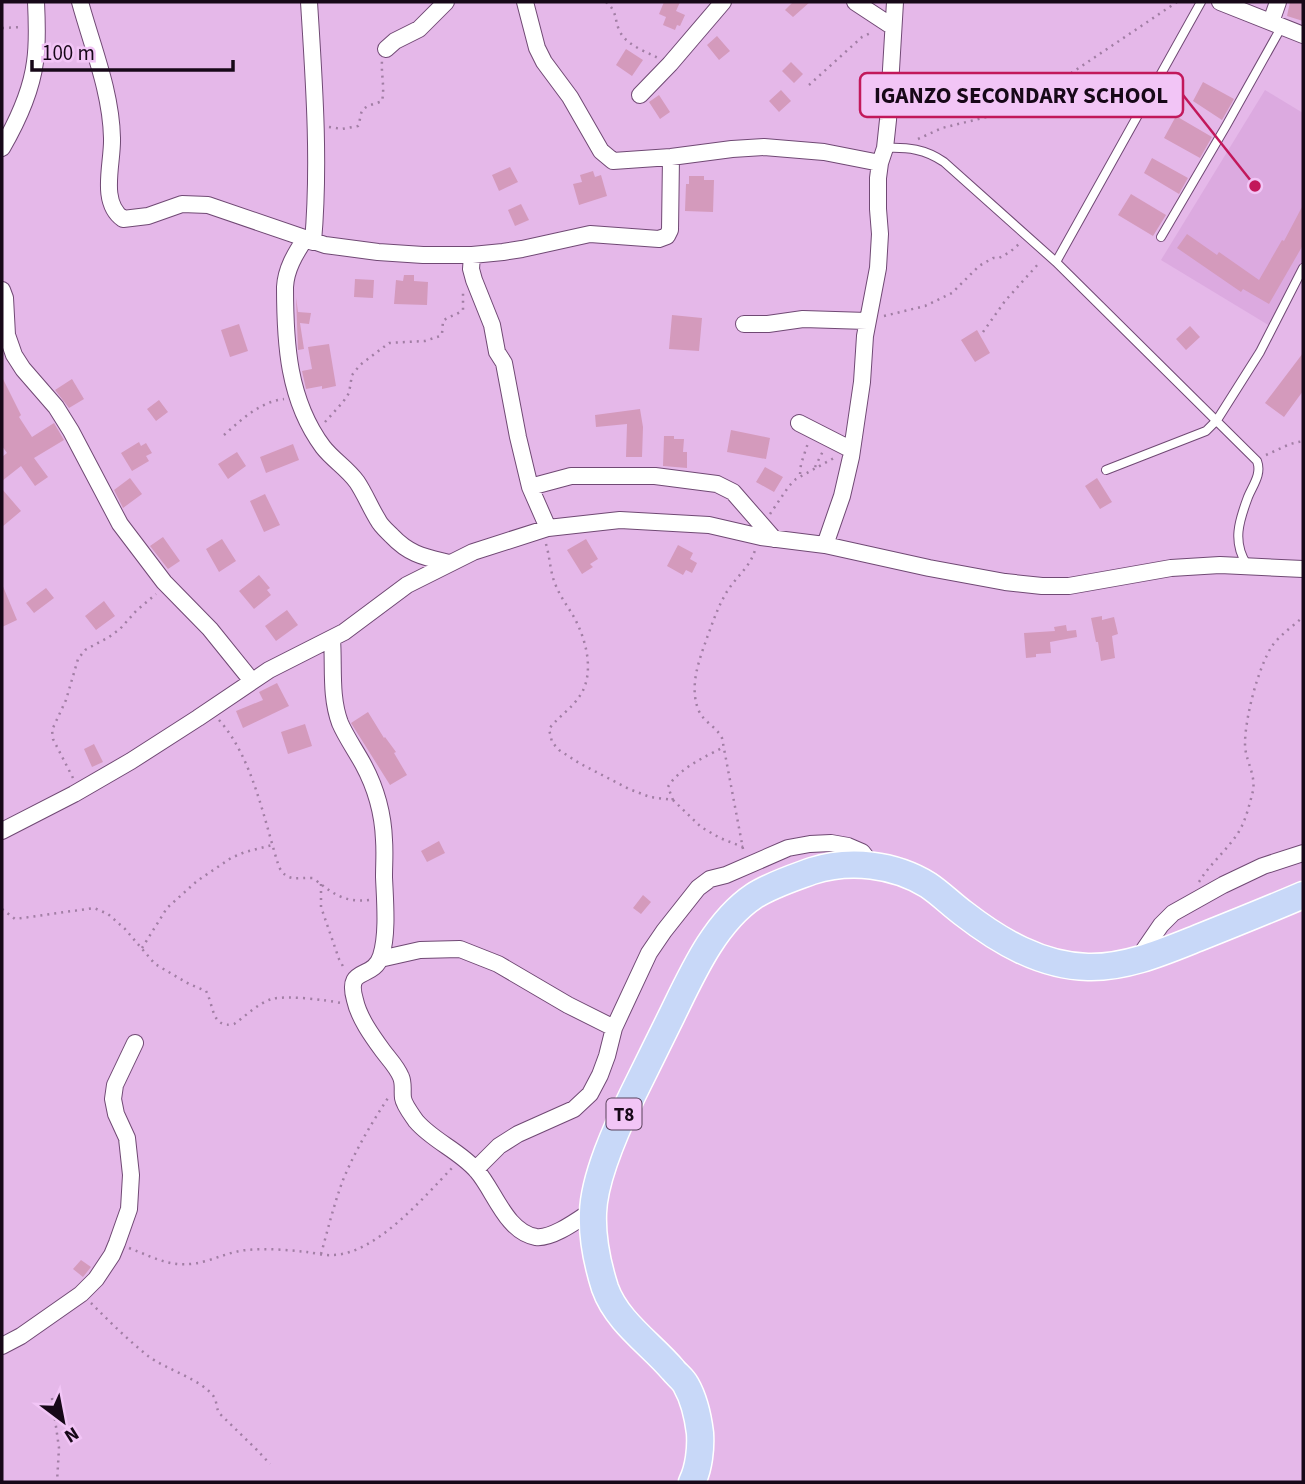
<svg xmlns="http://www.w3.org/2000/svg" width="1305" height="1484" viewBox="0 0 1305 1484" font-family="'Source Sans 3',sans-serif">
<style>
.built{fill:#dcaae0}
.building{fill:#d49abc}
.lines{fill:none;stroke-linecap:round;stroke-linejoin:round}
.service-casing{stroke:#704974;stroke-width:10}
.minor-casing{stroke:#704974;stroke-width:18}
.trunk-casing{stroke:#fff;stroke-width:29}
.path{stroke:#a17ea4;stroke-width:2.5;stroke-dasharray:2 5;stroke-linecap:butt}
.service{stroke:#fff;stroke-width:8}
.minor{stroke:#fff;stroke-width:16}
.trunk{stroke:#c8d8f8;stroke-width:26}
.labels{text-anchor:middle;stroke-width:6;stroke-linejoin:round;paint-order:stroke}
.shield{fill:#f2c5f6;stroke:#59415b;stroke-width:2}
.shield-label{font-size:19px;font-weight:bold;fill:#170818}
.leader{fill:none;stroke:#c2185b;stroke-width:2.5}
.callout-dot{fill:#c2185b;stroke:#f2c5f6;stroke-width:2.5}
.callout{fill:#f2c5f6;stroke:#c2185b;stroke-width:2.5}
.callout-label{font-size:23px;text-anchor:middle;font-weight:bold;fill:#170818}
</style>
<rect width="100%" height="100%" fill="#e5b8e9"/>
<path class="built" d="M1265,90L1303,113V271L1270,326L1161,260Z"/>
<path class="building" d="M664,2H680L676,11L685,15L680,26L677,25L675,30L663,25L666,17L659,14Z
M793,2H810L793,17L785,10Z
M1290,2H1303V21L1287,16Z
M717,36L730,51L719,60L707,45Z
M626,49L643,60L632,76L616,65Z
M791,62L803,74L794,83L782,71Z
M1203,82L1234,99L1222,120L1193,101Z
M781,90L791,101L779,112L769,101Z
M659,95L670,112L660,119L649,102Z
M1176,116L1212,137L1200,158L1164,138Z
M1152,158L1188,178L1179,194L1144,173Z
M510,167L518,182L499,191L492,175Z
M593,171L595,177L601,175L607,196L579,205L573,184L582,182L580,175Z
M689,176H704V180H714L713,212L685,211L686,184H689Z
M1131,194L1166,215L1153,236L1118,215Z
M521,204L529,220L515,226L508,210Z
M1303,205V245L1269,304L1243,289L1241,292L1177,248L1187,234L1217,255L1219,252L1259,280L1282,240L1284,241Z
M404,275H414V281L428,282L427,305L394,304L396,280L403,281Z
M355,279L374,280L373,298L354,297Z
M296,297L298,312L311,313L309,324L300,323L304,349L298,350Z
M672,315L702,318L699,351L669,349Z
M239,324L248,351L230,357L221,330Z
M1190,326L1200,337L1186,350L1176,339Z
M977,330L990,353L975,362L961,340Z
M329,344L336,386L322,389V386L306,389L302,371L312,369L308,347Z
M1303,353V391L1284,417L1265,403Z
M2,377L21,415L19,417L32,437L54,423L64,440L34,458L48,477L35,486L21,466L2,481V457L7,453L2,446Z
M72,379L84,399L69,408L55,390Z
M159,400L168,412L156,421L147,409Z
M640,409L643,427L642,457H626L627,424L596,427L595,415Z
M731,430L770,438L766,459L727,452Z
M664,436H674V439H684L683,452H687V468L663,466Z
M139,442L141,446L146,443L152,453L146,456L149,461L132,471L121,453Z
M293,444L299,460L266,473L260,457Z
M237,452L246,466L228,479L218,464Z
M765,467L783,477L774,492L756,482Z
M130,478L142,494L123,508L114,490Z
M1097,478L1112,502L1100,509L1085,486Z
M2,489L21,511L2,527Z
M265,494L280,525L264,532L250,501Z
M163,537L180,561L168,569L150,546Z
M222,539L236,561L219,572L206,549Z
M586,539L598,559L590,564L593,567L582,574L567,550Z
M678,545L693,553L690,559L697,563L692,573L686,570L683,575L667,566Z
M259,575L270,588L267,590L271,595L254,609L239,591Z
M2,584L17,620L2,627Z
M46,588L54,598L34,613L26,603Z
M104,601L115,616L96,630L85,616Z
M287,610L298,625L276,641L265,626Z
M1102,616V620L1114,617L1118,634L1112,636L1115,658L1101,661L1098,642H1096L1091,618Z
M1066,625L1067,631L1076,630L1077,637L1050,642L1051,653L1036,654V657L1026,658L1024,633L1055,631L1054,627Z
M277,683L289,706L243,728L236,711L263,700L259,692Z
M368,712L384,738L385,737L396,752L394,753L407,775L390,785L351,723Z
M305,724L312,746L288,754L281,732Z
M94,744L103,762L92,767L84,749Z
M439,841L445,853L427,862L421,851Z
M643,895L651,902L641,914L633,908Z
M81,1260L91,1267L83,1277L73,1269Z"/>
<g class="lines">
<g class="service-casing">
<path id="service" d="M885,148C908,147 925,149 944,162L1056,262L1257,461C1262,474 1253,485 1248,497C1239,521 1232,542 1247,565
M1161,237L1226,126L1282,26
M1056,262L1201,2
M1106,470L1206,431L1217,420L1260,352L1303,268"/>
</g>
<g class="minor-casing">
<path id="minor" d="M80,2C92,46 111,91 112,138C113,163 99,202 123,219L148,216L182,204L208,205L325,245L378,252L423,255H472L503,252L522,249L590,234L659,239L667,236L670,230L671,157
M309,2C314,81 320,162 313,242
M525,2L537,48L544,62L570,97L601,151L613,161L671,157L732,149L764,147L824,152L880,163
M855,2L893,27
M1220,2L1303,35
M1271,22L1278,2
M386,49L395,41L419,29L446,2
M640,95L670,64L723,2
M2,148C17,122 31,93 35,62C38,42 37,22 36,2
M305,239C295,254 286,269 285,287C285,343 288,400 323,447C333,460 347,468 357,482C365,494 370,507 378,520C381,526 387,531 392,536C410,555 425,557 449,563
M472,255L471,269L474,280L492,325L497,352L504,363L518,437L530,487L548,528
M2,290L5,298L7,335L14,355L23,369L56,407L71,431L120,524L164,582L210,629L252,681
M744,324H768L803,319L867,321
M799,423L852,450
M530,487L571,476H655L717,484L733,492L774,539
M825,545L842,496L851,457L862,382L865,336L878,268L880,234L878,209V178L880,163L885,148L888,120L895,2
M332,639C334,667 330,696 340,723C346,737 356,751 363,764C376,788 383,813 384,840C385,852 384,865 384,877C385,901 388,934 381,956C373,981 345,965 355,1000C359,1018 372,1036 383,1051C389,1059 397,1067 401,1077C404,1084 402,1091 403,1098C404,1105 412,1115 416,1121C433,1141 460,1151 477,1171C494,1190 506,1232 536,1237C553,1239 579,1219 593,1210
M2,831L74,794L131,761L198,718L269,670L344,632L407,585L473,552L548,528L620,520L709,525L761,537L825,545L929,568L1005,582L1042,586H1069L1171,568L1220,565L1303,569
M380,959L420,950L460,949L498,964L568,1005L614,1028
M1137,960L1161,925L1173,913L1223,885L1263,866L1303,853
M476,1169L499,1146L518,1134L574,1109L590,1094L600,1075L607,1056L614,1028L649,953L664,931L698,888L710,879L726,875L788,848L810,844L831,843L848,846L862,852L873,866
M2,1346L21,1336L81,1294L96,1279L112,1255L117,1243L129,1209L131,1175L127,1138L116,1114L113,1099L115,1085L135,1043"/>
</g>
<g class="trunk-casing">
<path id="trunk" d="M692,1482C699,1468 701,1448 700,1433C698,1417 694,1399 686,1385C683,1379 677,1375 673,1370C651,1344 617,1322 605,1288C598,1266 592,1237 593,1213C594,1177 617,1127 633,1094C646,1068 659,1041 672,1015C692,974 715,922 754,896C771,885 793,878 812,871C850,859 894,864 928,885C940,893 951,904 963,913C999,941 1041,966 1088,967C1126,968 1163,952 1198,938C1233,924 1268,910 1303,895"/>
</g>
<path class="path" d="M606,2C618,12 614,20 620,32C628,46 645,51 658,58
M2,28L23,27
M809,85L862,37L873,32
M329,127L342,129L358,126C360,122 360,115 362,111C366,105 376,104 382,101C385,88 381,74 382,61
M918,139L942,128L995,115L1015,108L1046,90L1177,2
M884,316L925,306L952,293L979,266L993,258H999L1010,252L1019,244
M983,332L1005,301L1040,262
M325,422L343,402L349,393L352,375L360,365L389,343L425,341L440,336L442,334L443,321C449,316 457,315 463,310V292
M224,435C242,419 260,402 284,399
M1266,455L1290,444L1303,441
M815,467L823,451
M800,474L801,464L808,443
M770,514L789,486L796,479L834,458
M546,544C550,557 550,573 556,586C561,598 569,608 575,619C587,642 595,675 579,697C571,709 558,717 549,729L552,742L559,750L579,763L629,789L650,797L673,800L701,827L720,838L743,847
M219,720C253,758 264,820 279,867C288,883 297,877 313,878C332,893 344,903 369,900
M73,778L53,739L52,730L66,700L78,659L85,650L109,637L120,629L136,611L156,594
M673,800L668,787C678,769 706,756 724,747
M743,849L722,738C716,726 703,722 698,709C689,684 700,658 708,635C714,619 719,604 728,590C737,576 750,567 755,550
M1199,882C1209,865 1224,853 1236,836C1245,824 1249,806 1253,791C1256,774 1245,760 1245,744C1245,718 1258,668 1272,646C1280,635 1293,626 1303,617
M321,884V907L339,959L345,970
M2,909L15,919L94,908L108,914L125,929L155,964L189,984L206,991C214,1005 211,1029 234,1024C246,1016 258,1003 272,999C287,995 326,1000 341,1003
M142,948L167,908L197,881L231,858L245,852L272,845
M129,1248C158,1259 174,1270 206,1261C220,1257 233,1251 247,1250C266,1248 288,1250 307,1252C315,1253 325,1256 333,1255C376,1254 424,1197 452,1168
M321,1254C328,1229 334,1204 343,1180C355,1151 371,1124 388,1098
M91,1303C109,1321 128,1340 148,1356C165,1369 203,1380 214,1397C217,1402 216,1407 219,1413L257,1450L270,1464
M52,1398L59,1448L57,1482"/>
<use href="#service" class="service"/>
<use href="#minor" class="minor"/>
<use href="#trunk" class="trunk"/>
</g>
<g class="labels">
<rect class="shield" x="606.5" y="1098.5" width="35" height="31" rx="5"/>
<g class="shield-label">
<text x="624" y="1121">T8</text>
</g>
</g>
<path class="leader" d="M1255 186L1183 95"/>
<circle class="callout-dot" cx="1255" cy="186" r="7"/>
<rect class="callout" x="860" y="73" width="323" height="44" rx="7"/>
<g class="callout-label">
<text x="1021" y="103">IGANZO SECONDARY SCHOOL</text>
</g>
<rect width="1305" height="1484" fill="none" stroke="#170818" stroke-width="7"/>
<g transform="translate(63 1421) rotate(148)" stroke="#f2c5f6" stroke-width="5" paint-order="stroke">
<path d="M0-5L12 26L0 18L-12 26Z" fill="#170818"/>
<text y="-10" font-size="19" font-weight="bold" text-anchor="middle" fill="#170818">N</text>
</g>
<path d="M32 60v10h201v-10" fill="none" stroke="#170818" stroke-width="3.5"/>
<text x="42" y="60" font-size="21" fill="#170818" stroke="#f2c5f6" stroke-width="5" paint-order="stroke">100 m</text>
</svg>
